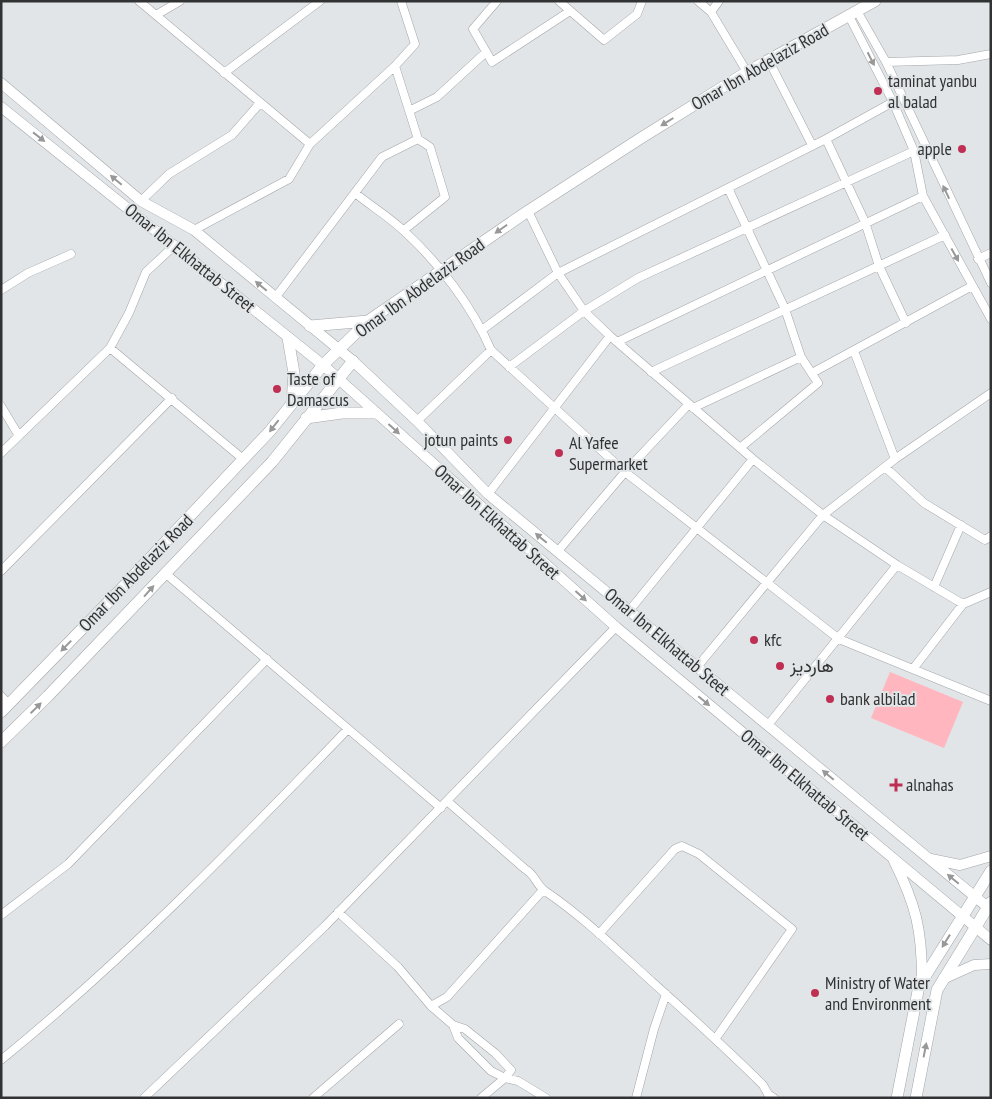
<svg xmlns="http://www.w3.org/2000/svg" width="992" height="1099" viewBox="0 0 992 1099" font-family="'PT Sans Narrow',Vazirmatn,sans-serif">
<style>
.pitch{fill:#ffb6bf}
.lines{fill:none;stroke-linecap:round;stroke-linejoin:round}
.minor-casing{stroke:#a2a6a8;stroke-width:9}
.tertiary-casing{stroke:#a2a6a8;stroke-width:11}
.secondary-casing{stroke:#a2a6a8;stroke-width:12}
.minor{stroke:#fff;stroke-width:8}
.tertiary{stroke:#fff;stroke-width:10}
.secondary{stroke:#fff;stroke-width:11}
.oneway{fill:#989899}
.poi-dot{fill:#bf2f54;stroke:#e1e5e7;stroke-width:2}
.labels{text-anchor:middle;stroke-width:4;stroke-linejoin:round;paint-order:stroke}
.street-label{font-size:18px;fill:#313233;stroke:#e1e5e7}
.poi-label{font-size:18px;fill:#313233;stroke:#e1e5e7;text-anchor:start}
</style>
<rect width="100%" height="100%" fill="#e1e5e7"/>
<path class="pitch" d="M890,672L963,702L944,748L871,718Z"/>
<g class="lines">
<g class="minor-casing">
<path id="minor" d="M139,1L310,144
M497,1L473,29L492,62L570,11
M559,1L604,40L637,14L642,1
M698,1L711,12L747,72
M857,11L886,62L991,283
M711,12L719,1
M156,15L180,1
M849,16L893,102L914,151L923,196L991,319
M769,61L812,145
M886,62L958,60L991,54
M395,66L418,139L430,147L445,197L404,230
M224,73L320,1
M411,110L437,97L486,52
M826,139L865,222L879,266L906,323
M728,188L785,309L801,357L818,383L740,448
M355,193C371,206 389,217 404,231C439,263 472,306 491,350L625,472L839,639L991,701
M141,201L169,174L232,135L260,103
M528,211L558,273L584,311L610,336L753,459L823,515L897,565L963,604
M194,230L289,179L310,144L395,66L415,44L401,1
M978,259L991,253
M1,290L28,273L71,254
M275,298L382,157L418,139
M482,330L558,273L826,139L893,102
M617,342L923,196
M110,348L243,459
M854,351L895,459
M509,367L584,311L638,278L914,151
M651,372L945,235
M812,373L972,286
M1,406L19,436
M693,408L801,357
M417,421L491,350
M1,453L110,348L129,313L146,272L175,245
M885,467L924,503L985,540L991,536
M488,494L610,336
M558,551L625,472L689,404
M1,571L172,398
M165,573L441,808
M934,587L961,525
M629,611L753,459
M697,667L823,515L895,459L991,393
M913,669L963,604L991,592
M1,696L9,704
M768,725L897,565
M447,801L525,869C535,874 536,885 545,891C582,916 615,948 649,979C688,1014 726,1048 763,1085L768,1094L774,1098
M338,912L398,967L431,1006L453,1025L465,1029L495,1053L511,1070L505,1078L481,1098
M1,915L68,864L267,659
M599,934L675,849L682,846L699,854L792,929L716,1038
M431,1006L447,997L543,890
M453,1025L458,1038L491,1071L505,1078L518,1081L546,1098
M1,1060C125,959 237,844 348,729
M144,1098L325,926L616,627
M313,1098L399,1024
M636,1098L654,1029L666,994"/>
</g>
<g class="tertiary-casing">
<path id="tertiary" d="M1,83L141,201L194,230L353,361L417,421L488,494L991,910
M1,107L323,365L616,627L991,940
M931,859L960,865L991,856
M894,861C916,905 922,930 922,979
M943,979L974,965L991,964"/>
</g>
<g class="secondary-casing">
<path id="secondary" d="M310,326L368,321
M288,338L294,373L292,403
M306,418L342,413H376
M1,712L121,589L270,431L323,365L368,321L528,211L641,138L747,72L875,1
M1,742L48,696L272,462L353,361
M897,1098L919,986L991,871
M916,1098L937,990L991,902"/>
</g>
<use href="#minor" class="minor"/>
<use href="#tertiary" class="tertiary"/>
<use href="#secondary" class="secondary"/>
</g>
<defs><path id="oneway-solid" d="M-6-.8H1V-3.2L6.5 0L1 3.2V.8H-6Z" transform="scale(1.25)"/></defs>
<g class="oneway">
<use href="#oneway-solid" transform="translate(871 59) rotate(63)"/>
<use href="#oneway-solid" transform="translate(667 122) rotate(148)"/>
<use href="#oneway-solid" transform="translate(39 137) rotate(38)"/>
<use href="#oneway-solid" transform="translate(116 180) rotate(-140)"/>
<use href="#oneway-solid" transform="translate(946 192) rotate(-115)"/>
<use href="#oneway-solid" transform="translate(501 229) rotate(145)"/>
<use href="#oneway-solid" transform="translate(955 255) rotate(61)"/>
<use href="#oneway-solid" transform="translate(261 286) rotate(-140)"/>
<use href="#oneway-solid" transform="translate(274 426) rotate(128)"/>
<use href="#oneway-solid" transform="translate(394 429) rotate(42)"/>
<use href="#oneway-solid" transform="translate(541 538) rotate(-140)"/>
<use href="#oneway-solid" transform="translate(149 591) rotate(-48)"/>
<use href="#oneway-solid" transform="translate(581 596) rotate(42)"/>
<use href="#oneway-solid" transform="translate(66 646) rotate(134)"/>
<use href="#oneway-solid" transform="translate(704 701) rotate(40)"/>
<use href="#oneway-solid" transform="translate(36 708) rotate(-44)"/>
<use href="#oneway-solid" transform="translate(828 775) rotate(-140)"/>
<use href="#oneway-solid" transform="translate(953 879) rotate(-140)"/>
<use href="#oneway-solid" transform="translate(946 941) rotate(122)"/>
<use href="#oneway-solid" transform="translate(925 1050) rotate(-79)"/>
</g>
<g class="poi-dot">
<circle cx="878" cy="91" r="5"/>
<circle cx="962" cy="149" r="5"/>
<circle cx="277" cy="389" r="5"/>
<circle cx="508" cy="440" r="5"/>
<circle cx="559" cy="453" r="5"/>
<circle cx="754" cy="640" r="5"/>
<circle cx="780" cy="666" r="5"/>
<circle cx="830" cy="699" r="5"/>
<path d="M893.5 777.5h5v5h5v5h-5v5h-5v-5h-5v-5h5z"/>
<circle cx="815" cy="993" r="5"/>
</g>
<g class="labels">
<g class="street-label">
<text transform="translate(760 67) rotate(-30)" y="6">Omar Ibn Abdelaziz Road</text>
<text transform="translate(190 258) rotate(39)" y="6">Omar Ibn Elkhattab Street</text>
<text transform="translate(420 288) rotate(-36)" y="6">Omar Ibn Abdelaziz Road</text>
<text transform="translate(497 522) rotate(42)" y="6">Omar Ibn Elkhattab Street</text>
<text transform="translate(136 573) rotate(-46)" y="6">Omar Ibn Abdelaziz Road</text>
<text transform="translate(667 642) rotate(40)" y="6">Omar Ibn Elkhattab Steet</text>
<text transform="translate(805 785) rotate(40)" y="6">Omar Ibn Elkhattab Street</text>
</g>
<g class="poi-label">
<text x="888" y="87">taminat yanbu<tspan x="888" dy="21">al balad</tspan></text>
<text x="952" y="155" text-anchor="end">apple</text>
<text x="287" y="385">Taste of<tspan x="287" dy="21">Damascus</tspan></text>
<text x="498" y="446" text-anchor="end">jotun paints</text>
<text x="569" y="449">Al Yafee<tspan x="569" dy="21">Supermarket</tspan></text>
<text x="764" y="646">kfc</text>
<text x="790" y="672">هارديز</text>
<text x="840" y="705">bank albilad</text>
<text x="906" y="791">alnahas</text>
<text x="825" y="989">Ministry of Water<tspan x="825" dy="21">and Environment</tspan></text>
</g>
</g>
<rect width="992" height="1099" fill="none" stroke="#313233" stroke-width="5"/>
</svg>
